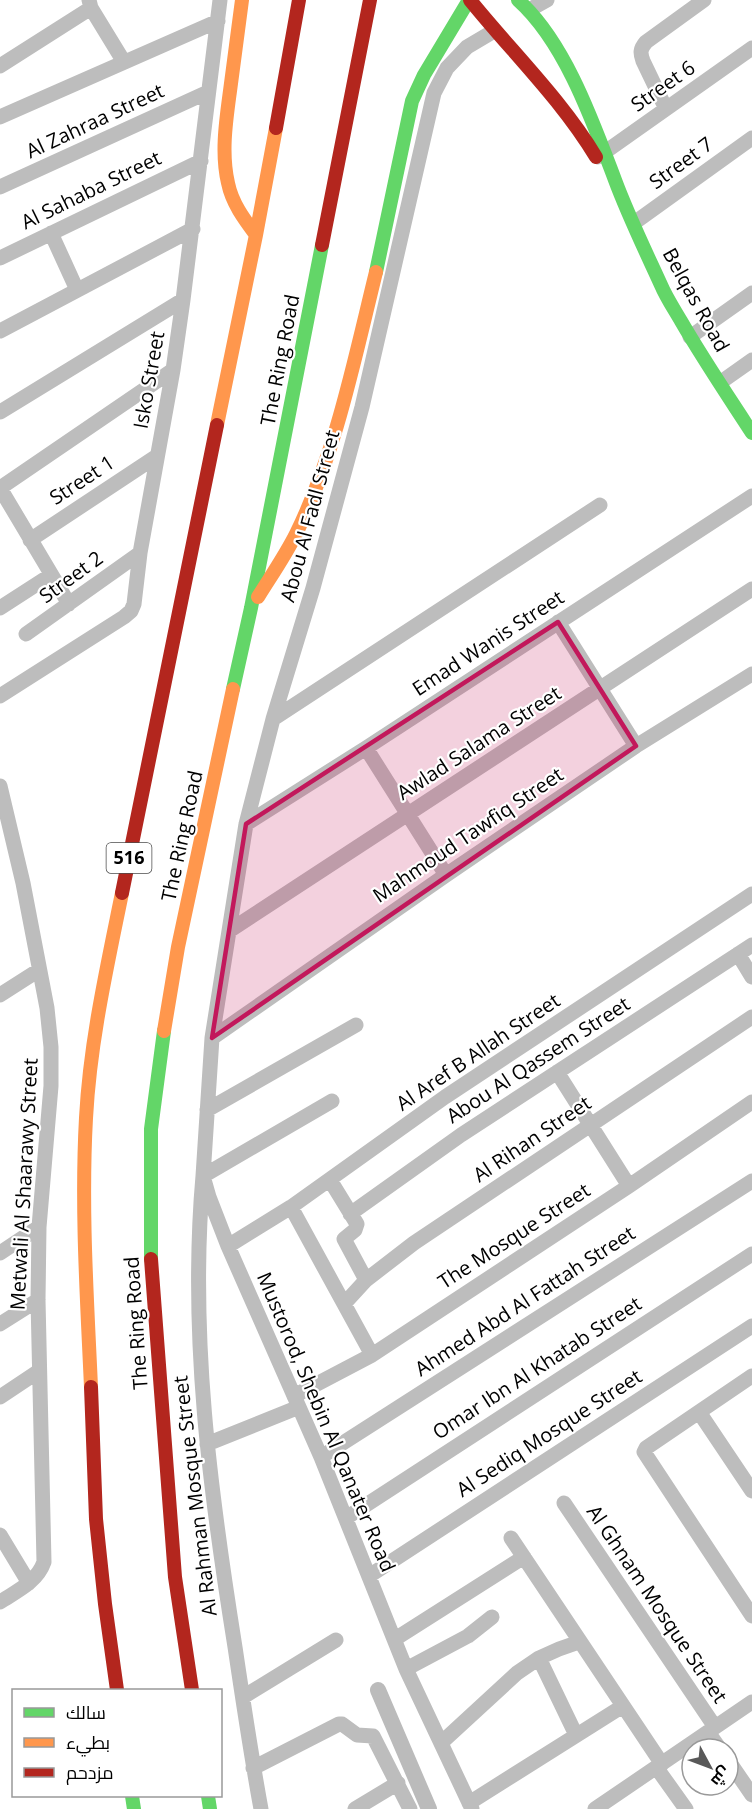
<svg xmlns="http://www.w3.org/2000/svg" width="752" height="1809" viewBox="0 0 752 1809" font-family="'Open Sans',Cairo,sans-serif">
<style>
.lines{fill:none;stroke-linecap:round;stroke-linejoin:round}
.canal{stroke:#bbb;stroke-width:16}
.street{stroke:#bdbdbd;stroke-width:15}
.fast{stroke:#63d668;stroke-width:14}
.slow{stroke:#ff974d;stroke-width:14}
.jam{stroke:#b3261e;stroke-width:14}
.marked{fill:#c2185b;fill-opacity:0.2;stroke:#c2185b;stroke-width:4.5;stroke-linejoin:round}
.labels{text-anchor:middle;stroke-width:4.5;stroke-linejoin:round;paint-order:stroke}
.shield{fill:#fff;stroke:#4c4c4c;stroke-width:1.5}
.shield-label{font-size:18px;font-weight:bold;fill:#000}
.street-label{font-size:20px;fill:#000;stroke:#fff}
</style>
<rect width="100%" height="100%" fill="#fff"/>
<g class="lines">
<path class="canal" d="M378,1690L429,1809"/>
<path class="street" d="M89,0L91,8L124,62
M529,10L547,0
M0,66L91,8
M666,109L643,61C640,53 640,49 646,42L704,0
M0,117L218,21
M598,157L752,48
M0,187L208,92
M634,223L752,138
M51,233L77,290
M0,258L201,161
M0,331L193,229
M690,337L752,293
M721,382L752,360
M0,412L183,300
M0,488L173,370
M0,488L69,604
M30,540L157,456
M0,608L51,575
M558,622L636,746
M26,634L140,553
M0,696L124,617L131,611L134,604L140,553L173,370L183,300L220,0
M273,719L600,505
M366,748L446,875
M0,786L23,883L47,1008L51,1047V1086L39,1227L38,1300L44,1562C37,1582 17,1591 0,1602
M246,824L366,748L752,496
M229,931L752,589
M738,954L752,977
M0,995L39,970
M212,1038L446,875L636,746L752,674
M557,1072L629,1186
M207,1110L356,1025
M330,1180L357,1224L355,1230L344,1239L366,1280
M291,1207L372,1355
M350,1214L461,1135L752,945
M228,1246L291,1207L445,1097L752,894
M0,1253L39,1227
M344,1304L366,1280L414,1243L752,1017
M0,1324L38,1300
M752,1376L646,1448L644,1452L752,1616
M294,1396L372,1355L629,1186L752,1102
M0,1397L39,1371
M699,1412L752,1491
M207,1444L299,1407
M321,1457L752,1181
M564,1503L715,1727
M346,1518L752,1254
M0,1535L29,1583
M511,1538L662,1764
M369,1576L752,1326
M395,1639L524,1557
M539,1658L576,1735
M406,1669L468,1636L492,1617
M243,1697L336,1640
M708,1732L720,1749
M441,1743L517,1673L539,1658L559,1649L579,1642
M728,1760L752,1795
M656,1767L686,1809
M253,1768L339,1724H342L357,1735L373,1736L410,1809
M469,1803L623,1706
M261,1809C251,1755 243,1701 235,1647C210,1491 189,1334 203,1176L332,1101
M355,1809L398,1783
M472,1809L406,1669L321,1457L228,1246L209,1197L203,1176L212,1038L246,824L273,719L313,588L362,407L434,93L447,68L467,47L494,31
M595,1809L752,1702"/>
<path class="fast" d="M518,0C565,42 593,122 615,180C628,215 645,250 661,285C666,297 674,309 681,321C703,359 728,396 752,433
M376,272L412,101L424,75L469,0
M233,689L251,608L322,245
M151,1259V1129L164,1031
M132,1796L134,1809
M208,1796L210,1809"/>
<path class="slow" d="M242,0C238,30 234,61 230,91C226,121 221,153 228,183C232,203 244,219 256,235
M217,425L256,235L276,128
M258,597C271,576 285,556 296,534C336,452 354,361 376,272
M164,1031L178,947L233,689
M91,1387C87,1298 81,1208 86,1118C90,1042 107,967 122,893"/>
<path class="jam" d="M470,0C512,52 561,99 596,157
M276,128L299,0
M322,245L370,0
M122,893L217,425
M151,1259L175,1577L192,1690
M91,1387L96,1519L105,1604L117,1690"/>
</g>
<path class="marked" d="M558,622L636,746L212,1038L246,824Z"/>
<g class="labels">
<rect class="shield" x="106.5" y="843" width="45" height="30" rx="4.5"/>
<g class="shield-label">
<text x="129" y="864">516</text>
</g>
<g class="street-label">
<text transform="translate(663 86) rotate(-35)" y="7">Street 6</text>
<text transform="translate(95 121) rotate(-25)" y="7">Al Zahraa Street</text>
<text transform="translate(681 163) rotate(-36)" y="7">Street 7</text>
<text transform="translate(91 190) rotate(-26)" y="7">Al Sahaba Street</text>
<text transform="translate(696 300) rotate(61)" y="7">Belqas Road</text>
<text transform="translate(280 360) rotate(-79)" y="7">The Ring Road</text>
<text transform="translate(149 380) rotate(-80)" y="7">Isko Street</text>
<text transform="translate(82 480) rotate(-33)" y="7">Street 1</text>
<text transform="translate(310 516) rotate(-75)" y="7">Abou Al Fadl Street</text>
<text transform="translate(71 577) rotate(-36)" y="7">Street 2</text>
<text transform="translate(488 643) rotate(-33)" y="7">Emad Wanis Street</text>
<text transform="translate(479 743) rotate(-33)" y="7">Awlad Salama Street</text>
<text transform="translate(468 835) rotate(-34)" y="7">Mahmoud Tawfiq Street</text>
<text transform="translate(182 836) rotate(-78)" y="7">The Ring Road</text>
<text transform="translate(478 1052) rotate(-34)" y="7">Al Aref B Allah Street</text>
<text transform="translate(538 1060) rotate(-33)" y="7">Abou Al Qassem Street</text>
<text transform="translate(532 1139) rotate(-34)" y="7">Al Rihan Street</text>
<text transform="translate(24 1184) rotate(-87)" y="7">Metwali Al Shaarawy Street</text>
<text transform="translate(514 1236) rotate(-33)" y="7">The Mosque Street</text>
<text transform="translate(525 1301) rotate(-33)" y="7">Ahmed Abd Al Fattah Street</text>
<text transform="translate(136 1323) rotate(-94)" y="7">The Ring Road</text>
<text transform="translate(537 1368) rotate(-33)" y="7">Omar Ibn Al Khatab Street</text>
<text transform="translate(326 1422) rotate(67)" y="7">Mustorod, Shebin Al Qanater Road</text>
<text transform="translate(549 1433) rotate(-33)" y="7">Al Sediq Mosque Street</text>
<text transform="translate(195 1496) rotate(-97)" y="7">Al Rahman Mosque Street</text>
<text transform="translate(657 1604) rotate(56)" y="7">Al Ghnam Mosque Street</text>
</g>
</g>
<rect x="12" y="1689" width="210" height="108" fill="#ffffff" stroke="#999999" stroke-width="1.5"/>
<rect x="24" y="1708" width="30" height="9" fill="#63d668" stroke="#999999" stroke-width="1.5"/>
<text x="66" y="1719" font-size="18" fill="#000000">سالك</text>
<rect x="24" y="1738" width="30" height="9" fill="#ff974d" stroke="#999999" stroke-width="1.5"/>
<text x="66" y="1749" font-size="18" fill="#000000">بطيء</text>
<rect x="24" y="1768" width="30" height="9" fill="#b3261e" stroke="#999999" stroke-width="1.5"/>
<text x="66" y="1779" font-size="18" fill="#000000">مزدحم</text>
<g transform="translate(710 1767) rotate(131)"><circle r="28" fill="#ffffff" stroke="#999999" stroke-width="1.5"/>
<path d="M0-4.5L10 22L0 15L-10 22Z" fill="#595959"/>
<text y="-9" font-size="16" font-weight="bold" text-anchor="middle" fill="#000000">ش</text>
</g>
</svg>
